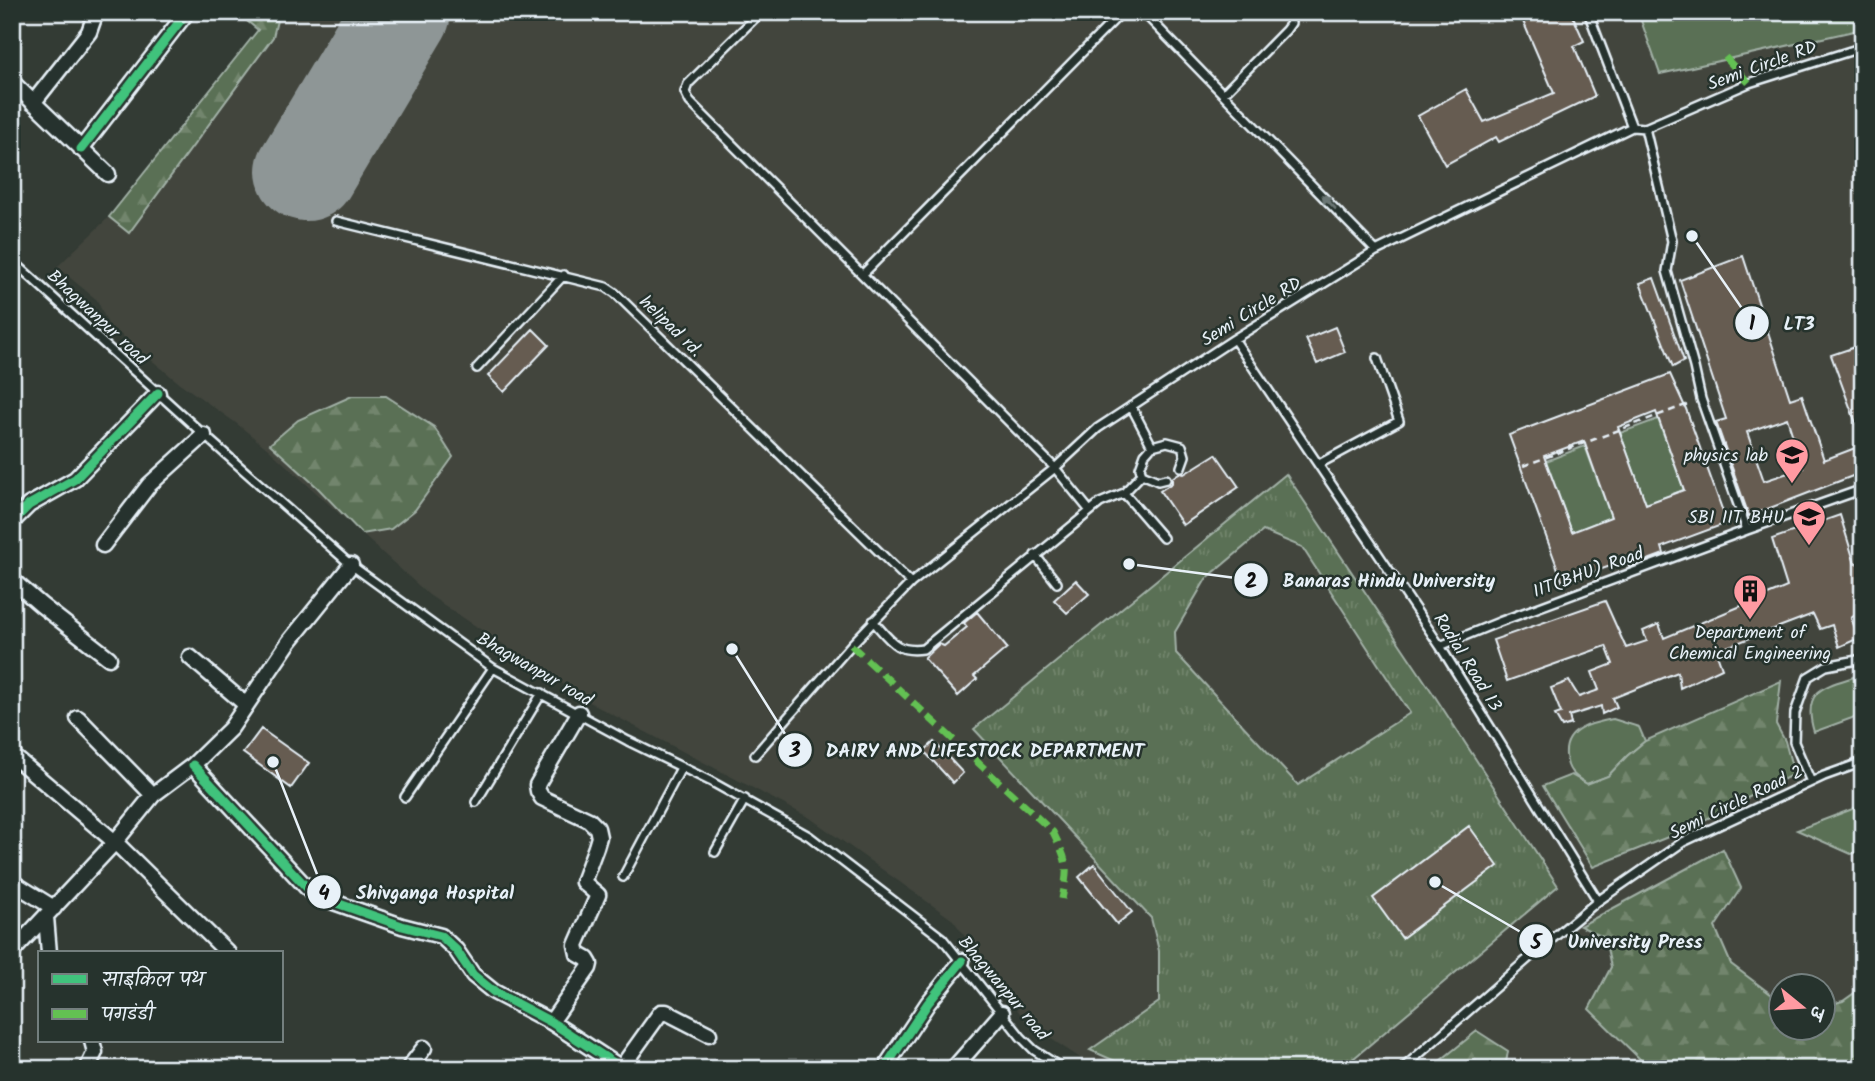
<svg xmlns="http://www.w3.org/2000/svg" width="1875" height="1081" viewBox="0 0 1875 1081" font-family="Kalam,'Playpen Sans Deva',sans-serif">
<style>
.built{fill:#42453d;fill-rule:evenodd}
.grass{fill:#5a7054;stroke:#a1b0a6;stroke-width:2}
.forest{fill:url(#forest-firs);stroke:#a1b0a6;stroke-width:2}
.park{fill:url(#park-tufts);stroke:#a1b0a6;stroke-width:2;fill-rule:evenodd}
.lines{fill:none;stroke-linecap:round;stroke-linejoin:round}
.runway{stroke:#8e9696;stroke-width:100}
.building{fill:#665b51;stroke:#e8f1f8;stroke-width:2;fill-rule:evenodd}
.lane-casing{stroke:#e8f1f8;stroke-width:12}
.street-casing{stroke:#e8f1f8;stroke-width:19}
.path{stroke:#e8f1f8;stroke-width:2.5;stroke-dasharray:7 5;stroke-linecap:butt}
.lane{stroke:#26332d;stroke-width:7}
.street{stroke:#26332d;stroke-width:14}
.quiet{stroke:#63c152;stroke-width:7;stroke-dasharray:14 7;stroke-linecap:butt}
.cycleway-casing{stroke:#26332d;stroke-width:13}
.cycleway{stroke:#40c37c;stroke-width:9}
.oneway{fill:#6a7674}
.labels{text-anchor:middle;stroke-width:5;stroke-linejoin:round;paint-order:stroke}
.street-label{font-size:18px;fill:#e8f1f8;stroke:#26332d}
.poi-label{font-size:18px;fill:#e8f1f8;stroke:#26332d;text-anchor:end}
.leader{fill:none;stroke:#e8f1f8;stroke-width:2.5}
.callout-dot{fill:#e8f1f8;stroke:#26332d;stroke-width:2.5}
.mark-label{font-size:21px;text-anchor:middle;font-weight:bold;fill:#111}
.callout-label{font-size:19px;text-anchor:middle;font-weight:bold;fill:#e8f1f8;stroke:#26332d;stroke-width:5;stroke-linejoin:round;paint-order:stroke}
</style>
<defs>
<pattern id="forest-firs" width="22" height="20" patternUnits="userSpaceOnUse" patternTransform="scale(1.75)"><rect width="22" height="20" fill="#5a7054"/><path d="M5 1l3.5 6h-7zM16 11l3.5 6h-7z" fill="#72856d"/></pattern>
<pattern id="park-tufts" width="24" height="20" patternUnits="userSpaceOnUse" patternTransform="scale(1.75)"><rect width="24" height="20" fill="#5a7054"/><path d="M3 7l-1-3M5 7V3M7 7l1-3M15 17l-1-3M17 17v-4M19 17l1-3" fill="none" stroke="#72856d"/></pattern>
</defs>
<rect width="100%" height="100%" fill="#333b34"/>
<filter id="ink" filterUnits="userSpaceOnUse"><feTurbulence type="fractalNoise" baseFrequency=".0143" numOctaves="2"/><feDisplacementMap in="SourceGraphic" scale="14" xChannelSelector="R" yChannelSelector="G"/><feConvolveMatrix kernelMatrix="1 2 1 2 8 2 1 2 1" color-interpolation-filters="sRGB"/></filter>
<g filter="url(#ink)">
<path class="built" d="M236,12H1863V1069H1097L1027,1023L953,920L810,818L596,706L429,595L268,449L236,423L178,382L108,324L97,300L57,267L109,217L258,30ZM1780,986H1822V1028H1780Z"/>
<path class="grass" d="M1638,12H1863V29L1660,74Z
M1658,419L1684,490L1646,504L1620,433Z
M1585,446L1611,517L1572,532L1546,461Z
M1863,674V714L1814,732C1800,686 1829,686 1863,674Z
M1613,719L1639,727L1645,741L1627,756L1608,776L1587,784C1574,776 1567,771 1566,755C1564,728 1593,723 1613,719Z
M1863,805V851L1851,854L1797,830Z"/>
<path class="forest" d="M236,12H279L273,37L129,233L109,217L258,30Z
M352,396H386L434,427L453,457L415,510L391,529L362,534L317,487L270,444L298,420Z
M1781,681L1776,724L1785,741L1794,774L1683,831L1593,867L1543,786L1571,775L1587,784L1608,776L1627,756L1645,741Z
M1723,849L1741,888L1715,927L1731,964L1780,1001V1028H1822L1823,1006L1843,1001L1863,987V1069H1839L1831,1063L1826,1069H1650L1589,1009L1611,967L1605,938L1580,926Z
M1477,1031L1508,1051L1505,1069H1430Z"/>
<path class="park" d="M1286,474L1434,695L1558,886L1341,1069H1133L1090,1050L1159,1002V951L1151,918L974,729ZM1263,531L1302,547L1410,713L1298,785L1176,653L1175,632L1206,579Z"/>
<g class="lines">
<path class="runway" d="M306,171L401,12"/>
</g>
<path class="building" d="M1519,12H1571L1584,41L1574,46L1595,96L1499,142L1496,137L1445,165L1418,116L1466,89L1484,122L1554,93Z
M1743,256L1790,399L1802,395L1824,460L1863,445V472L1749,516L1716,422L1726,419L1680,280ZM1787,418L1803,468L1764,481L1747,432Z
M1654,278L1684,361L1673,367L1640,283Z
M1335,327L1345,352L1317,364L1306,339Z
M533,329L549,345L504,392L488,376Z
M1855,347L1863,368L1861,437L1831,355Z
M1670,374L1686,409L1727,523L1662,547L1664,554L1629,567L1627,560L1563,583L1509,435ZM1656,412L1684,490L1646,504L1618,427ZM1584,441L1611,517L1572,532L1544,456Z
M1216,454L1239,487L1183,525L1160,491L1172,483V478L1179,473L1184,474Z
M1840,515L1855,564L1863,561V595L1856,598L1862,610L1851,618L1859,638L1839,647L1832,625L1820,629L1813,614L1716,651L1722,668L1680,688L1678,672L1613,698L1617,707L1602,714L1601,706L1569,716L1571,724L1562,727L1555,715L1561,713L1551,688L1569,681L1579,697L1599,690L1592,672L1613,664L1606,646L1507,681L1493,640L1605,601L1626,648L1647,641L1643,631L1659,624L1664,638L1787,587L1772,539Z
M1076,580L1089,594L1067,613L1054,600Z
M977,612L1007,648L974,676L977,679L958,696L924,658L939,644L944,646L967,627L964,623Z
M261,729L309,763L291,788L243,753Z
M934,742L963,773L953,783L924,751Z
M1469,826L1498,866L1402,938L1373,898Z
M1094,864L1132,912L1117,924L1079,877Z"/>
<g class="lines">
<g class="lane-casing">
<path id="lane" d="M761,12L688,84L685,92L690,102L1055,468L1090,511
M1143,12L1376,251
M1588,12L1632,127
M1223,94L1286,30L1291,23L1287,12
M336,221L606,287L615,293L911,583
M12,260L204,435L351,565L493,668L628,741L710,781L809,836L942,938L1021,1037L1034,1050L1063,1069
M863,274L1122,12
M1234,339L1440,646L1598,901
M477,368L564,275
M1131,406L1152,446L1145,454L1140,468L1142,474L1124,493L1163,538
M1152,446L1167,442L1182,446L1185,456L1181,467
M1319,464L1399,421L1377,358
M1142,474L1158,481L1166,479
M1747,530L1863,489
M1035,555L1057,583
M873,621C890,640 896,653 923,649L1100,503L1124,493
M1440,646L1499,622L1747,530L1701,399L1694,367L1667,271L1672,241L1645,128
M755,755L851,645L911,583L1055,468L1098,428L1234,339L1376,251L1632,127L1645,128L1749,83L1863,47
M1811,782L1794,742L1795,713L1808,677L1826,666L1857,660L1863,657
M405,797L493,668
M476,802L542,693
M715,852L745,799
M623,877L681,768
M1402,1069L1530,957L1598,901L1683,842L1824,776L1863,762"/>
</g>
<g class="street-casing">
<path id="street" d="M12,82L108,174
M33,103L89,32L96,12
M81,149L187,12
M12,522L29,505L75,479L158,393
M103,545L149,485L204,435
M12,580L41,605L109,658
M190,657L245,704
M78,718L153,795
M12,755L115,842L228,953
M193,765L310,891L325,899L402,926L441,936L456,950L473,975L494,992L551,1022L623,1069
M12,882L54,908
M46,917L49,953
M12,952L115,842L153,795L193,765L231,728L289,642L351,565
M551,1022L589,968L590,964L587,959L578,954L576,945L598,895L583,882L596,847L599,837L597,828L589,820L542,798L538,791L537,785L579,713
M888,1063L928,1003L962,961
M621,1068L661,1012H666L709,1034
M87,1069L95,1052L92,1041
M408,1069L424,1048
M953,1069L1002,1013"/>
</g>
<path class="path" d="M1523,466L1691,403"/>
<use href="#lane" class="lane"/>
<use href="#street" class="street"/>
<path class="quiet" d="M1725,57L1749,83
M851,645L1053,832C1068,863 1069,865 1062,899"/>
<g class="cycleway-casing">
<path id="cycleway" d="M81,149L187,12
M12,522L29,505L75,479L158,393
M193,765L310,891L325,899L402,926L441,936L456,950L473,975L494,992L551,1022L623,1069
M888,1063L928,1003L962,961"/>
</g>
<use href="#cycleway" class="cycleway"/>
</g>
<defs><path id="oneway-solid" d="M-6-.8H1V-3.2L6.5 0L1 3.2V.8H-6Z" transform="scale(1.75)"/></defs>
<use class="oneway" href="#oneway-solid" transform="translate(1329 202) rotate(-134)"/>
</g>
<defs>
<g id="university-pin" transform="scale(1.75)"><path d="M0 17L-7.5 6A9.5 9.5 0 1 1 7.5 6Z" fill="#ff9aa2" stroke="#26332d"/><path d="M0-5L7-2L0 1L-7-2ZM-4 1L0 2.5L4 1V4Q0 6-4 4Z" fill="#111"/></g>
<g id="building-pin" transform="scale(1.75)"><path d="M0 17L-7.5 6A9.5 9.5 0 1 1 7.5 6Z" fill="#ff9aa2" stroke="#26332d"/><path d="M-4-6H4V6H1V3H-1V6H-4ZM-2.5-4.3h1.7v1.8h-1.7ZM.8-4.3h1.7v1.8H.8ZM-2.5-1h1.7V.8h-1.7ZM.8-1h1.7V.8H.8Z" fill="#111"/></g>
</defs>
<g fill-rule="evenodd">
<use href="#university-pin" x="1792" y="455"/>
<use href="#university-pin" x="1809" y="517"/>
<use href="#building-pin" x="1750" y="591"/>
</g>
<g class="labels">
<g class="street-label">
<text transform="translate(1762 65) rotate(-20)" y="6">Semi Circle RD</text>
<text transform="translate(1251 311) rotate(-32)" y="6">Semi Circle RD</text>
<text transform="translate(98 317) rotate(43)" y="6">Bhagwanpur road</text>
<text transform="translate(671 326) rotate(44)" y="6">helipad rd.</text>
<text transform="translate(1588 572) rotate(-20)" y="6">IIT(BHU) Road</text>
<text transform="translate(1468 662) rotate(58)" y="6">Radial Road 13</text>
<text transform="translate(535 669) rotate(30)" y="6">Bhagwanpur road</text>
<text transform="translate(1736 802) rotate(-26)" y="6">Semi Circle Road 2</text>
<text transform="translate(1004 988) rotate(50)" y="6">Bhagwanpur road</text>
</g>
<g class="poi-label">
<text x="1768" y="461">physics lab</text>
<text x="1784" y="523">SBI IIT BHU</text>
<text x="1750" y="638" text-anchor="middle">Department of<tspan x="1750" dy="21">Chemical Engineering</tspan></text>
</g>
</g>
<path class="leader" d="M1692 236L1752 323M1129 564L1251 580M732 649L795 750M273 762L324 892M1435 882L1536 941"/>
<g class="callout-dot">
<circle cx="1692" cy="236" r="7"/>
<circle cx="1129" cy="564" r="7"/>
<circle cx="732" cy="649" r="7"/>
<circle cx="273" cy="762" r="7"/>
<circle cx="1435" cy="882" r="7"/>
<circle cx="1752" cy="323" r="18"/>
<circle cx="1251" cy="580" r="18"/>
<circle cx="795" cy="750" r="18"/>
<circle cx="324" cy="892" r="18"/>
<circle cx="1536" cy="941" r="18"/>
</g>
<g class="mark-label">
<text x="1752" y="330">1</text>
<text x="1251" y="588">2</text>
<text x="795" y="757">3</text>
<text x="324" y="900">4</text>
<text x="1536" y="949">5</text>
</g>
<g class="callout-label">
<text x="1799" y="330">LT3</text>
<text x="1389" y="587">Banaras Hindu University</text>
<text x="985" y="757">DAIRY AND LIFESTOCK DEPARTMENT</text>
<text x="435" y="899">Shivganga Hospital</text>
<text x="1635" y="948">University Press</text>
</g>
<rect width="1875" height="1081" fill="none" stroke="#26332d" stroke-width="42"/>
<rect x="21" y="21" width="1833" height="1039" fill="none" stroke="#e8f1f8" stroke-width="2.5" filter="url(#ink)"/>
<rect x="38" y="951" width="245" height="91" fill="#26332d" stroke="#747f7e" stroke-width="2"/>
<rect x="52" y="974" width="35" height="10" fill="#40c37c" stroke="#747f7e" stroke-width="2"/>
<text x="102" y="986" font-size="21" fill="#e8f1f8">साइकिल पथ</text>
<rect x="52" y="1009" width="35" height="10" fill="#63c152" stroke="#747f7e" stroke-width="2"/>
<text x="102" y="1021" font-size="21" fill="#e8f1f8">पगडंडी</text>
<g transform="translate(1802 1007) rotate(108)"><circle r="33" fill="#26332d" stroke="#747f7e" stroke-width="2"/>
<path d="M0-5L12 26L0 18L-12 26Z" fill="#ff9aa2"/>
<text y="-10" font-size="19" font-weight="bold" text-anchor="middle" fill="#e8f1f8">उ</text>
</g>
</svg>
